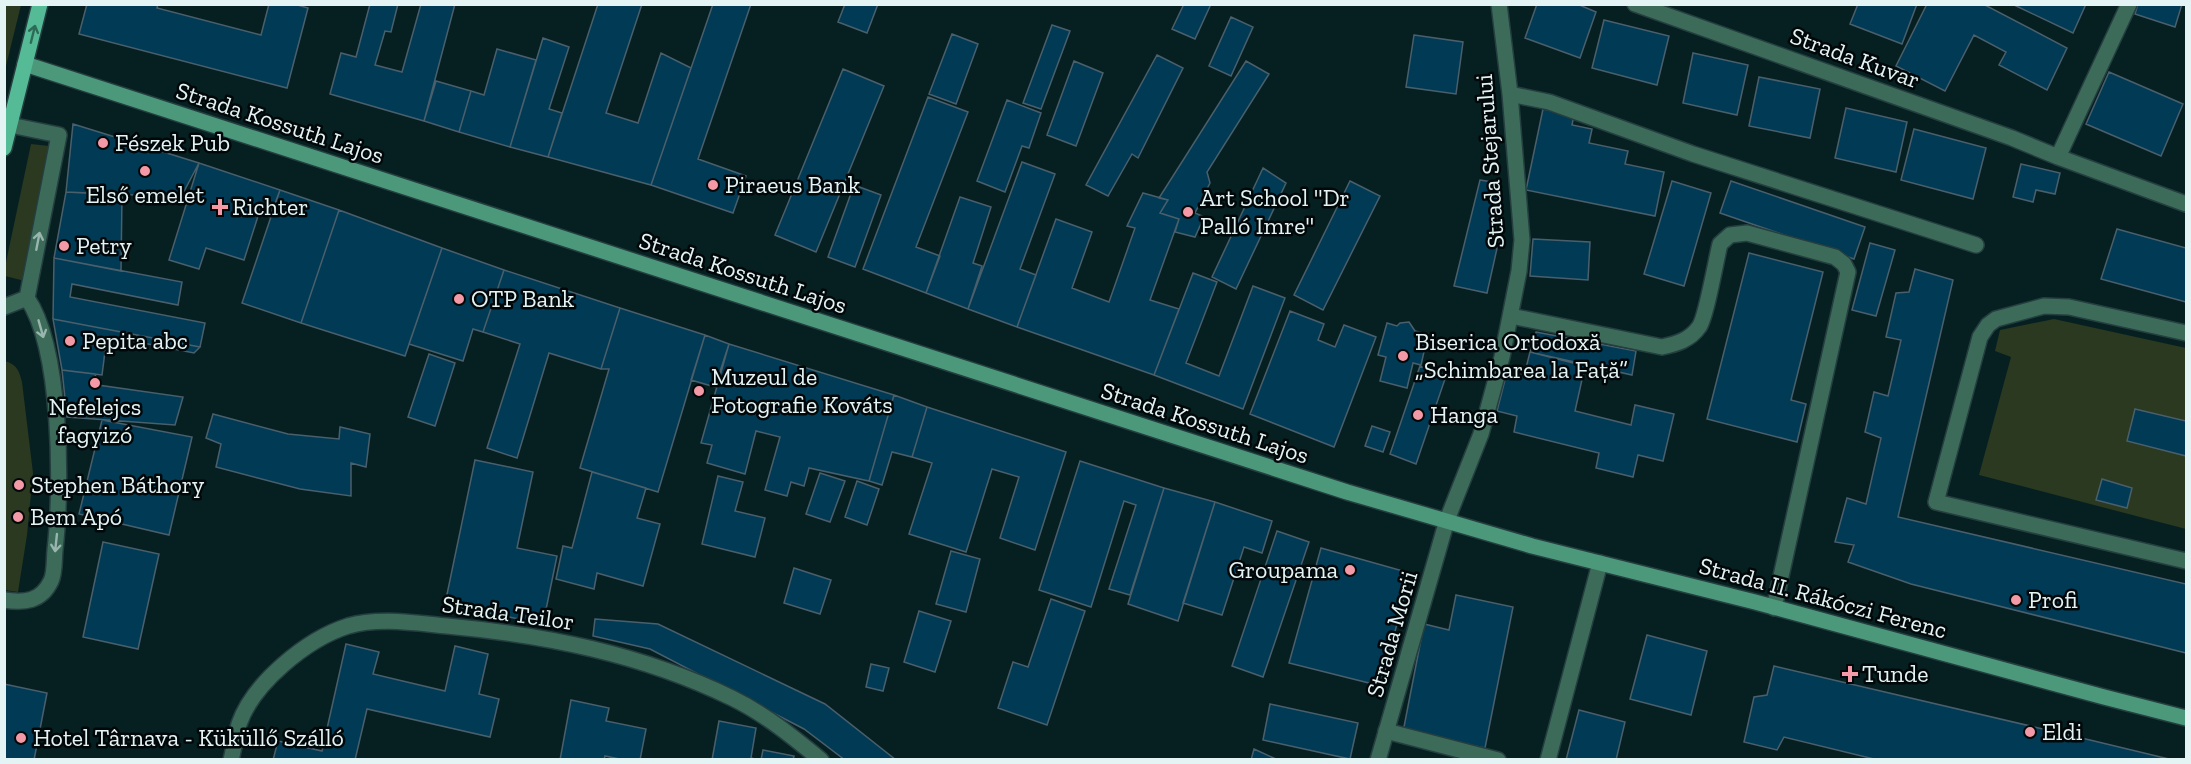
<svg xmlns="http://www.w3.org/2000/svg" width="2191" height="764" viewBox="0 0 2191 764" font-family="'Zilla Slab',serif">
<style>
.green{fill:#2a391f}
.building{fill:#003a54;stroke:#4a5f6c;stroke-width:1.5}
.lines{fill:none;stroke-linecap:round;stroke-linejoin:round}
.lane-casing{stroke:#253e3f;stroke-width:18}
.street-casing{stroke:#253e3f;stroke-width:18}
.secondary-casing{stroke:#253e3f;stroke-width:18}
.primary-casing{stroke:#253e3f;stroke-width:18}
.lane{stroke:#3d6b59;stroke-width:15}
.street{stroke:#3d6b59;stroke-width:15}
.secondary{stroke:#4b987b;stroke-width:15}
.primary{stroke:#54bb96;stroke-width:15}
.oneway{stroke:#2f6a57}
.oneway2{stroke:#99b6ae}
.poi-dot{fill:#f49aa6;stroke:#020809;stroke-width:2}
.labels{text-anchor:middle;stroke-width:5;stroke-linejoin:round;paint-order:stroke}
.street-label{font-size:24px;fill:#e4f3f4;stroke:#020809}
.poi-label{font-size:24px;fill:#e4f3f4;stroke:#020809;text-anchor:start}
</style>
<rect width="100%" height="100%" fill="#062022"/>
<path class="green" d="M5,4L21,5L5,70L4,5Z
M31,144L49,146L25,281L5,276V267Z
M2054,319L2186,348V529L1979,475L2011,357L1995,351L2000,330Z
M5,361C17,365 19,370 22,382L33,473L27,535L18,592L5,590Z"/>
<path class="building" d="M87,4H158L157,8L261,35L269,4H294L308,8L287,88L79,34Z
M370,4H398L391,32L385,31L375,65L402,72L421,4H455L424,121L330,94L341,53L356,57Z
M598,4H642L606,113L638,123L661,53L691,68L651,185L548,157Z
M713,4H751L698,159L746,176L733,213L651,185Z
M845,4H878L867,33L838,22Z
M1184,4H1211L1195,39L1172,29Z
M1537,4H1577L1596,12L1580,58L1525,38Z
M1858,4H1917L1902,44L1850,24Z
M1927,4H1983L2067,48L2047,90L1999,65L2006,52L1974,35L1945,91L1896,66Z
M2012,4H2086L2073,33Z
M2138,4H2182L2175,27L2135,14Z
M1231,17L1253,27L1231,76L1209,66Z
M1604,20L1669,36L1657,85L1592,68Z
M1052,25L1070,31L1041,109L1023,103Z
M952,34L978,44L956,104L929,94Z
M1414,35L1463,42L1456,94L1406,87Z
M543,38L569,47L549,109L562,113L548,157L510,147Z
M497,49L536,60L510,147L459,132L471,91L484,95Z
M1693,53L1748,65L1737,115L1683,103Z
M1157,55L1183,68L1138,158L1132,154L1108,196L1086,185Z
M1074,61L1103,73L1076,146L1047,135Z
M1246,61L1269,74L1207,172L1210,183L1195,213L1204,217L1195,237L1175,232L1179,219L1160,213L1168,200L1159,198Z
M843,69L884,86L816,252L775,235Z
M2109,72L2183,104L2161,156L2086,124Z
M1759,77L1820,89L1810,138L1749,126Z
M436,81L471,91L459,132L424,121Z
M928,97L968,112L916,247L940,256L926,293L863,269Z
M1007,100L1041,113L1029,148L1022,146L1005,192L977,181Z
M1846,108L1907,122L1896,172L1835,158Z
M1543,109L1574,115L1572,125L1592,129L1589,143L1628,151L1625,164L1664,172L1655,216L1526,190Z
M73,124L199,163L181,197L66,192Z
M1914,129L1986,148L1973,199L1901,180Z
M1022,162L1055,174L1020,269L1036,275L1017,327L968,309Z
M199,163L280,190L270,217L259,213L244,260L206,248L199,269L169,260Z
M2021,164L2060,173L2055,194L2036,190L2033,202L2013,197Z
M1263,168L1286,183L1236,289L1212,277Z
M1480,180L1492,182L1499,206L1493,233L1500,235L1487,293L1454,286Z
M1350,181L1380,196L1323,310L1294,295Z
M1672,181L1711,193L1684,286L1644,274Z
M1731,181L1865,227L1854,259L1720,213Z
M854,185L881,195L855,267L828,257Z
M280,190L339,210L301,323L242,303Z
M66,192L122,195L121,271L54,258Z
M1143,193L1168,200L1160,213L1179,219L1150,300L1179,309L1154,375L1017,327L1056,219L1092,232L1072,288L1109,302L1135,228L1127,226Z
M960,197L991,207L973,263L982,266L968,309L926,293Z
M339,210L442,248L405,356L301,323Z
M2117,229L2186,248V302L2101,279Z
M1533,239L1590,242L1588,280L1530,276Z
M1870,243L1895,250L1876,316L1852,310Z
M442,248L504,270L483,332L473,329L463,361L409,344Z
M1749,253L1823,272L1791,400L1806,404L1797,442L1707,419Z
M54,258L182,282L178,305L72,284L70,297L205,323L200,347L53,319Z
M1915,269L1953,280L1898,517L2186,584V653L1911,584L1848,562L1854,545L1835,542L1847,498L1866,504L1881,438L1865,432L1874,392L1888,396L1901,340L1886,337L1896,293L1909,292Z
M504,270L620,308L601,369L549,353L517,458L487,448L520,344L483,332Z
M1193,273L1217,282L1186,363L1219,376L1253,286L1285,298L1243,409L1154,375Z
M620,308L705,335L658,492L580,468L609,369H601Z
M1290,311L1324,324L1318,340L1335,347L1344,325L1376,337L1334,447L1250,414Z
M53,319L200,347L194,353L107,336L102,375L62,370Z
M1409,322L1415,331L1428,334L1421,365L1413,363L1407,388L1380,381L1386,357L1378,355L1387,323L1397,326L1400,323Z
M1536,332L1636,351L1632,375L1530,352Z
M705,335L729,344L715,387L691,380Z
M729,344L894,395L869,481L809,468L804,486L791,482L787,496L765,490L780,437L756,431L745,474L707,463L712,445L701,443Z
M1530,352L1585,366L1575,411L1631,425L1635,405L1674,414L1663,461L1638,455L1633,477L1596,468L1599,453L1514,432L1517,416L1497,411L1507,372L1524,376Z
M429,354L455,363L435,426L408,417Z
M1420,366L1446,376L1416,464L1390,454Z
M62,370L95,374L98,385L183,397L175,425L67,417Z
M894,395L927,407L912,457L892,452L882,485L869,481Z
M927,407L1066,452L1035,550L1000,538L1019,477L992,469L966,552L909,534L932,463L912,457Z
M2135,409L2186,421V456L2127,441Z
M213,414L288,434L339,439L340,427L370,434L366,467L351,463V496L300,489L216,467L221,444L206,438Z
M102,420L192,437L169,535L79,514Z
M1372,426L1390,432L1383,452L1365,446Z
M475,460L533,472L517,548L557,556L543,624L445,604Z
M1080,461L1164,488L1130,595L1109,589L1136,505L1124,501L1091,607L1039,590Z
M592,472L646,488L637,518L660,524L643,586L597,573L594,589L556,579L563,546L572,548Z
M820,473L845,481L830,522L806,514Z
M718,476L743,482L735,511L765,518L755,557L702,544Z
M2102,479L2132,488L2127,508L2096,500Z
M857,481L879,489L867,525L845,517Z
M1164,488L1215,502L1178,621L1128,604Z
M1215,502L1272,521L1262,553L1244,547L1222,615L1183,603Z
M1277,531L1309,542L1263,677L1232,666Z
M103,542L159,554L138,649L83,637Z
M1321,548L1410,573L1381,686L1289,663Z
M951,551L980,559L966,612L936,604Z
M794,568L831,580L820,614L784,603Z
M1456,595L1513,607L1485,748L1403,732L1424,624L1449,630Z
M1051,599L1085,611L1047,725L998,708L1013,662L1028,667Z
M919,611L951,621L935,672L904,662Z
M595,619L658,624L825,704L896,760H845L804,729L650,649L593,636Z
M1647,635L1707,651L1691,715L1630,699Z
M346,644L379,652L373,674L445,691L455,646L488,654L479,694L499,699L490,737L367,709L355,760H273L278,741L322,751Z
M871,664L889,668L883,691L866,687Z
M1774,666L2090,740L2173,760H1878L1784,737L1777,750L1744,742L1754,697L1767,695Z
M4,684L47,693L34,760H4Z
M571,700L609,708L606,721L646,729L640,760H624L605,756L604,760H560Z
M1270,704L1358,723L1350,759L1263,740Z
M1579,710L1625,722L1616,760H1566Z
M719,721L756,728L751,758L759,760H712Z
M1254,749L1278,760H1251Z
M763,750L794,756L793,760H761Z"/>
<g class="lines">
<g class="lane-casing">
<path id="lane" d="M10,125L59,135L27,298
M4,307L27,298C62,349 62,488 55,550C54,559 55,573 51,581C41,602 24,603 4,600
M1511,316L1662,347C1676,344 1690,340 1699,327C1706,318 1716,260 1720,244L1730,235L1747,233L1835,257L1844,264L1848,272L1774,608
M2186,333L2069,307L2044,306L1996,319L1988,325L1980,337L1936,502L2186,561
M1386,731L1498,760
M1548,760L1600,563"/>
</g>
<g class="street-casing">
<path id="street" d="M1635,4L2012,138L2058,157L2186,204
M1510,94L1549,102L1693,154L1976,245
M2058,157L2129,4
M231,760C234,748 236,735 239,724C253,683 307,639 348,626C379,617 415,623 447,626C545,635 642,654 732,698C765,714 793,737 821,760
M1378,760L1447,520L1481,434L1502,357L1519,271L1522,240L1510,94L1499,4"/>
</g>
<g class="secondary-casing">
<path id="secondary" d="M25,64L1347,492L1532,546L1755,602L2104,697L2186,718"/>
</g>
<g class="primary-casing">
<path id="primary" d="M4,148L40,4"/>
</g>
<use href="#lane" class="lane"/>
<use href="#street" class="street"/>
<use href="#secondary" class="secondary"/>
<use href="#primary" class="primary"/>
</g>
<defs><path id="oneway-shaft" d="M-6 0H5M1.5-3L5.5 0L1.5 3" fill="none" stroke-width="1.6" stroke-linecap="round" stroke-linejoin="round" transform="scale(1.5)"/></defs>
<use class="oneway" href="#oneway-shaft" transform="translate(33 34) rotate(-76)"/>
<g class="oneway2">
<use href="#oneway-shaft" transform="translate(38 241) rotate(-79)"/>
<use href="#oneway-shaft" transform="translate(41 329) rotate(74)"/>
<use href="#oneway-shaft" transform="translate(56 543) rotate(96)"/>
</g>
<g class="poi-dot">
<circle cx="103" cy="143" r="6"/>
<circle cx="145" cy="171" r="6"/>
<circle cx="713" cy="185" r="6"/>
<path d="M217 198h6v6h6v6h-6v6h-6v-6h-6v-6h6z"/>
<circle cx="1188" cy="212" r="6"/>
<circle cx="64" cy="246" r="6"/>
<circle cx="459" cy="299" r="6"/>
<circle cx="70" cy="341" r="6"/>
<circle cx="1403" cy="356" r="6"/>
<circle cx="95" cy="383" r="6"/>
<circle cx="699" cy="391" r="6"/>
<circle cx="1418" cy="415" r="6"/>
<circle cx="19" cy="485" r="6"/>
<circle cx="18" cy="517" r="6"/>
<circle cx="1350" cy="570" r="6"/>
<circle cx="2016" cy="600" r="6"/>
<path d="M1847 665h6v6h6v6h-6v6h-6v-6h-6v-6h6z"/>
<circle cx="2030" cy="732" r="6"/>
<circle cx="21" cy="738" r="6"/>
</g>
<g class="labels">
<g class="street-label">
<text transform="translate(1855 58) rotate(20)" y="8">Strada Kuvar</text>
<text transform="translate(280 123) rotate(18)" y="8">Strada Kossuth Lajos</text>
<text transform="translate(1490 161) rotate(-94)" y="8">Strada Stejarului</text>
<text transform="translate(743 273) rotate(18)" y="8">Strada Kossuth Lajos</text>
<text transform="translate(1205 423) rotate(18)" y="8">Strada Kossuth Lajos</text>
<text transform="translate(1823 598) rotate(15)" y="8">Strada II. Rákóczi Ferenc</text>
<text transform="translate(508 613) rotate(8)" y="8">Strada Teilor</text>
<text transform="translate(1392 634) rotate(-74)" y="8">Strada Morii</text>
</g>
<g class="poi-label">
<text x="115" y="151">Fészek Pub</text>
<text x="725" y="193">Piraeus Bank</text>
<text x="145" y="203" text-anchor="middle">Első emelet</text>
<text x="1200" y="206">Art School "Dr<tspan x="1200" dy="28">Palló Imre"</tspan></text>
<text x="232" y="215">Richter</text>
<text x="76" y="254">Petry</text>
<text x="471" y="307">OTP Bank</text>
<text x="82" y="349">Pepita abc</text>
<text x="1415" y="350">Biserica Ortodoxă<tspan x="1415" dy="28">„Schimbarea la Față”</tspan></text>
<text x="711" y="385">Muzeul de<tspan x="711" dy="28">Fotografie Kováts</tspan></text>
<text x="95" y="415" text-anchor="middle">Nefelejcs<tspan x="95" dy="28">fagyizó</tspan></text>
<text x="1430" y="423">Hanga</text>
<text x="31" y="493">Stephen Báthory</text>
<text x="30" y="525">Bem Apó</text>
<text x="1338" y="578" text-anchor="end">Groupama</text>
<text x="2028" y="608">Profi</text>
<text x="1862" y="682">Tunde</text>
<text x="2042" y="740">Eldi</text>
<text x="33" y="746">Hotel Târnava - Küküllő Szálló</text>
</g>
</g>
<rect width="2191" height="764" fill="none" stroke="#e4f3f4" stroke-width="12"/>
</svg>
